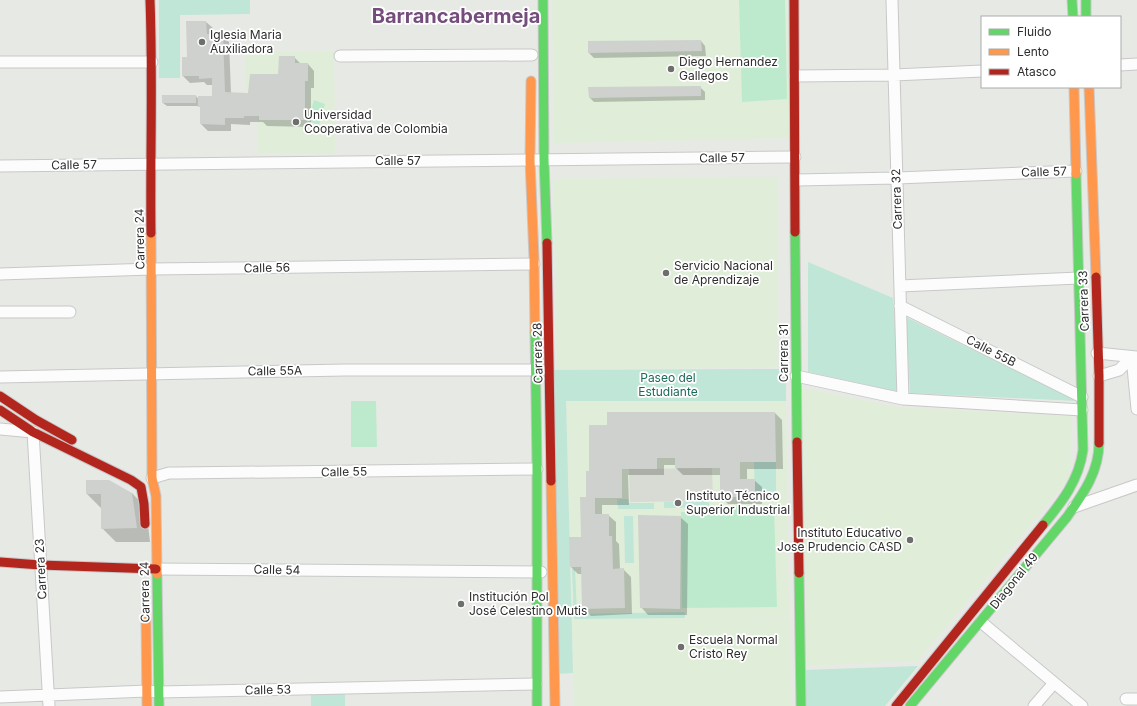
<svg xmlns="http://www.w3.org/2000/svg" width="1137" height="706" viewBox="0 0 1137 706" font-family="Inter,sans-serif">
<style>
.education{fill:#e0edd9}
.green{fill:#bfe6d6}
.pitch{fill:#bdeacd}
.plaza{fill:#d7dbd3}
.shadow{fill:#0003}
.building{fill:#ced1cd}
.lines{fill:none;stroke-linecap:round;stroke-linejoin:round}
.street-casing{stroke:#c9c8c9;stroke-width:13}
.fast-casing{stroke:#c9c8c9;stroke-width:11}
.slow-casing{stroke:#c9c8c9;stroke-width:11}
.jam-casing{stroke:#c9c8c9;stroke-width:11}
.street{stroke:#fbfcfb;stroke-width:11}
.fast{stroke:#63d668;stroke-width:9}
.slow{stroke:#ff974d;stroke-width:9}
.jam{stroke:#b3261e;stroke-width:9}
.poi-dot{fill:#6e6f6d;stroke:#fff;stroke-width:1.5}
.labels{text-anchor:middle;stroke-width:3.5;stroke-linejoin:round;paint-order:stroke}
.poi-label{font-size:12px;fill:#2d2d2d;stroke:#fff;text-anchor:start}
.street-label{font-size:12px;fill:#2d2d2d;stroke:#fff}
.park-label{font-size:12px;fill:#1c6a58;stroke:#fff}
.town-label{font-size:20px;font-weight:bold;fill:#744d7d;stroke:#fff}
</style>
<rect width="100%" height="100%" fill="#e7eae4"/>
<path class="education" d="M552,0H788L791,138L554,143Z
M245,51L334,52L335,154L257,153V91H245Z
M777,177L778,367L557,370L553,179Z
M802,388L897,407L1072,416L1070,477L918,661L803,666Z
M566,401H786L789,618L728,619H790L791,706H574Z"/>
<path class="green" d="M159,0H250V14L180,15V78H159Z
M808,262L893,298L899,392L808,372Z
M906,317L1077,401L910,393Z
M786,369V401H566L573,673L555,674L550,370Z
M754,462H776V498L755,497Z
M617,499H628L629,503H654V509H618Z
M709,501V507L664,508V502Z
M624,516H633L634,563H625Z
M572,569H575L577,614L685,612V618L574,619Z
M918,666L885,706H803V670Z
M345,692V706H311V693Z"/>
<path class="pitch" d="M739,0H785L787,99L742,102Z
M314,100L325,104L319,125L308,121Z
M351,401H376L377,447H351Z
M718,507H774L777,607L682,608L681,512H718Z"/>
<path class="plaza" d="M712,468L713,501L630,502L629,469Z"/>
<path class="shadow" d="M206,22L213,28V35H222L229,42L231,93L249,94L279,75L294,57L301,64H308L314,71V88H311V127L267,126L263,122H250V125L231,124V131H208L201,124V108L199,106H167L163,103L196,96L199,100L213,97V85H207L204,82L190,83L183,76L188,58Z
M701,41L705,46L706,56L594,58L589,53Z
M700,87L705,92V100L594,102L590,98Z
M608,413H775L782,420L783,469H747V480H754L762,487V504H728L721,497V475H683L676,468V465H664V475H628L629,505H602V515H608L616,522V541L619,544L620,569H623L631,577L632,614L591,616L583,608L582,574H578L571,567L582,538L590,472L608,426Z
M132,493L146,508L150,542H116L102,528V509L87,494Z
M680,517L688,524L687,615H648L641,607Z"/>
<path class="building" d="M186,21H206L207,34H223L225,92L248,93L250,74H278L279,56H295V63H308V81H305V120H259V116H244V118H225V125L200,124V107H198V96H212V78L199,79V76H182V57H187Z
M701,40L702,51L588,53V41Z
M701,86V96L589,98L588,87Z
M162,95H196V103H162Z
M607,412H775L776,462H740V479H755V497H720V468H675V458H657V469H622V498H595V514H609V536H612L613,569L624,568L625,608L582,609L581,567H570L569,537H581L580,497H586V471H589V425H607Z
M86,480H109L132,493L137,528L101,529V494H86Z
M638,515L681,516L680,609L640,608Z"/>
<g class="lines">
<g class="street-casing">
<path id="street" d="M892,0L903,399
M340,56L532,55
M0,62H152
M1120,65L1137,64
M795,76L894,75L982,71
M0,166L795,157
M796,180L897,178L1076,171
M0,274L152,269L534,264
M900,286L1079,278
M900,306L1082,397
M0,312H70
M1097,353L1137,357
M1132,357L1137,409
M796,376L903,399L1082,410
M1099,376L1119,370L1132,357
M0,377L345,370H541
M0,429L33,432L49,706
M152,478L169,473H177L537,469
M1074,507L1137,485
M156,569L541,572
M981,622L1082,706
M0,697L147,691L159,692L536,684
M1126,699H1137
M1034,706L1054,683"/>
</g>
<g class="fast-casing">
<path id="fast" d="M543,0L544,160L547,243
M1072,0L1073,17
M1086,0V17
M795,232L797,442
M535,332L537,469V706
M1043,525C1062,502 1079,480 1083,450L1076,174
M799,573L801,706
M157,574L159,706
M910,706L1067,517C1083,494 1099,472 1099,443"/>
</g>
<g class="slow-casing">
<path id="slow" d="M531,81L530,160L534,258L535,332
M1074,87L1076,174
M1089,87L1096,277
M151,233L152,478L156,496L157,574
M551,481L555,706
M146,618L147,706"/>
</g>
<g class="jam-casing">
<path id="jam" d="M150,0C153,78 150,155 151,233
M794,0L795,232
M547,243L551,481
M1096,277L1099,376V443
M0,396L36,420L72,440
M0,410L33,432L131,480L141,487L144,504L145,524
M797,442L799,573
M0,562L40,565L156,569
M896,706L1043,525"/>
</g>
<use href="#street" class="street"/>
<use href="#fast" class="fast"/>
<use href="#slow" class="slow"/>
<use href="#jam" class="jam"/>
</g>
<g class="poi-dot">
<circle cx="202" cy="42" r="4"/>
<circle cx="671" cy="69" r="4"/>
<circle cx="296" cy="122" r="4"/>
<circle cx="666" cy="273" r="4"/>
<circle cx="678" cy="503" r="4"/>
<circle cx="910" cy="540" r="4"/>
<circle cx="461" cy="604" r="4"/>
<circle cx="681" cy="647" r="4"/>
</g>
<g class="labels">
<g class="poi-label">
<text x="210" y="39">Iglesia Maria<tspan x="210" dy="14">Auxiliadora</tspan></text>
<text x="679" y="66">Diego Hernandez<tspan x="679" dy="14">Gallegos</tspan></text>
<text x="304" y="119">Universidad<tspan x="304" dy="14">Cooperativa de Colombia</tspan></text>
<text x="674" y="270">Servicio Nacional<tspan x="674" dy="14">de Aprendizaje</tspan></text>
<text x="686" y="500">Instituto Técnico<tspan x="686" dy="14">Superior Industrial</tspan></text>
<text x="902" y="537" text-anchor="end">Instituto Educativo<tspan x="902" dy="14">Jose Prudencio CASD</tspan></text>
<text x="469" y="601">Institución Pol<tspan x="469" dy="14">José Celestino Mutis</tspan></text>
<text x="689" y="644">Escuela Normal<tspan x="689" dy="14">Cristo Rey</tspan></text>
</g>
<g class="street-label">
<text transform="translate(722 158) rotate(-1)" y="4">Calle 57</text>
<text x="398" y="165">Calle 57</text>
<text transform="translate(74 165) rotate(-1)" y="4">Calle 57</text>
<text transform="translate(1044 172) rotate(-2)" y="4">Calle 57</text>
<text transform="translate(897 199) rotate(-92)" y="4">Carrera 32</text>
<text transform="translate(140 239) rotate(-91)" y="4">Carrera 24</text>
<text transform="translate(267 268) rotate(-1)" y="4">Calle 56</text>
<text transform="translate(1084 301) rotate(-92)" y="4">Carrera 33</text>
<text transform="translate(991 351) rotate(27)" y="4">Calle 55B</text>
<text transform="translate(538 353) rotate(-91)" y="4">Carrera 28</text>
<text transform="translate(784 353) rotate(-90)" y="4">Carrera 31</text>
<text transform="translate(275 371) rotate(-1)" y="4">Calle 55A</text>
<text transform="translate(344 472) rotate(-1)" y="4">Calle 55</text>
<text transform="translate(41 569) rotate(-93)" y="4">Carrera 23</text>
<text transform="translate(277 570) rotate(1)" y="4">Calle 54</text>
<text transform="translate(1014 581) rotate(-51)" y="4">Diagonal 49</text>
<text transform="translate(145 592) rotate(-91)" y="4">Carrera 24</text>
<text transform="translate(268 690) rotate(-1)" y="4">Calle 53</text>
</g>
<g class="park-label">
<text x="668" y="382">Paseo del<tspan x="668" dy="14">Estudiante</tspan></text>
</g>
<g class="town-label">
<text x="456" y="23">Barrancabermeja</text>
</g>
</g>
<rect x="981" y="16" width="140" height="72" fill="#ffffff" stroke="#ababab"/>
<rect x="989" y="29" width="20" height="6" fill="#63d668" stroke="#ababab"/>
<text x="1017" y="36" font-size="12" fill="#2d2d2d">Fluido</text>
<rect x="989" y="49" width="20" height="6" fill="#ff974d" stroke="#ababab"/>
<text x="1017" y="56" font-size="12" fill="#2d2d2d">Lento</text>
<rect x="989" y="69" width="20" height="6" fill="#b3261e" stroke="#ababab"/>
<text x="1017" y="76" font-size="12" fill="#2d2d2d">Atasco</text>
</svg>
